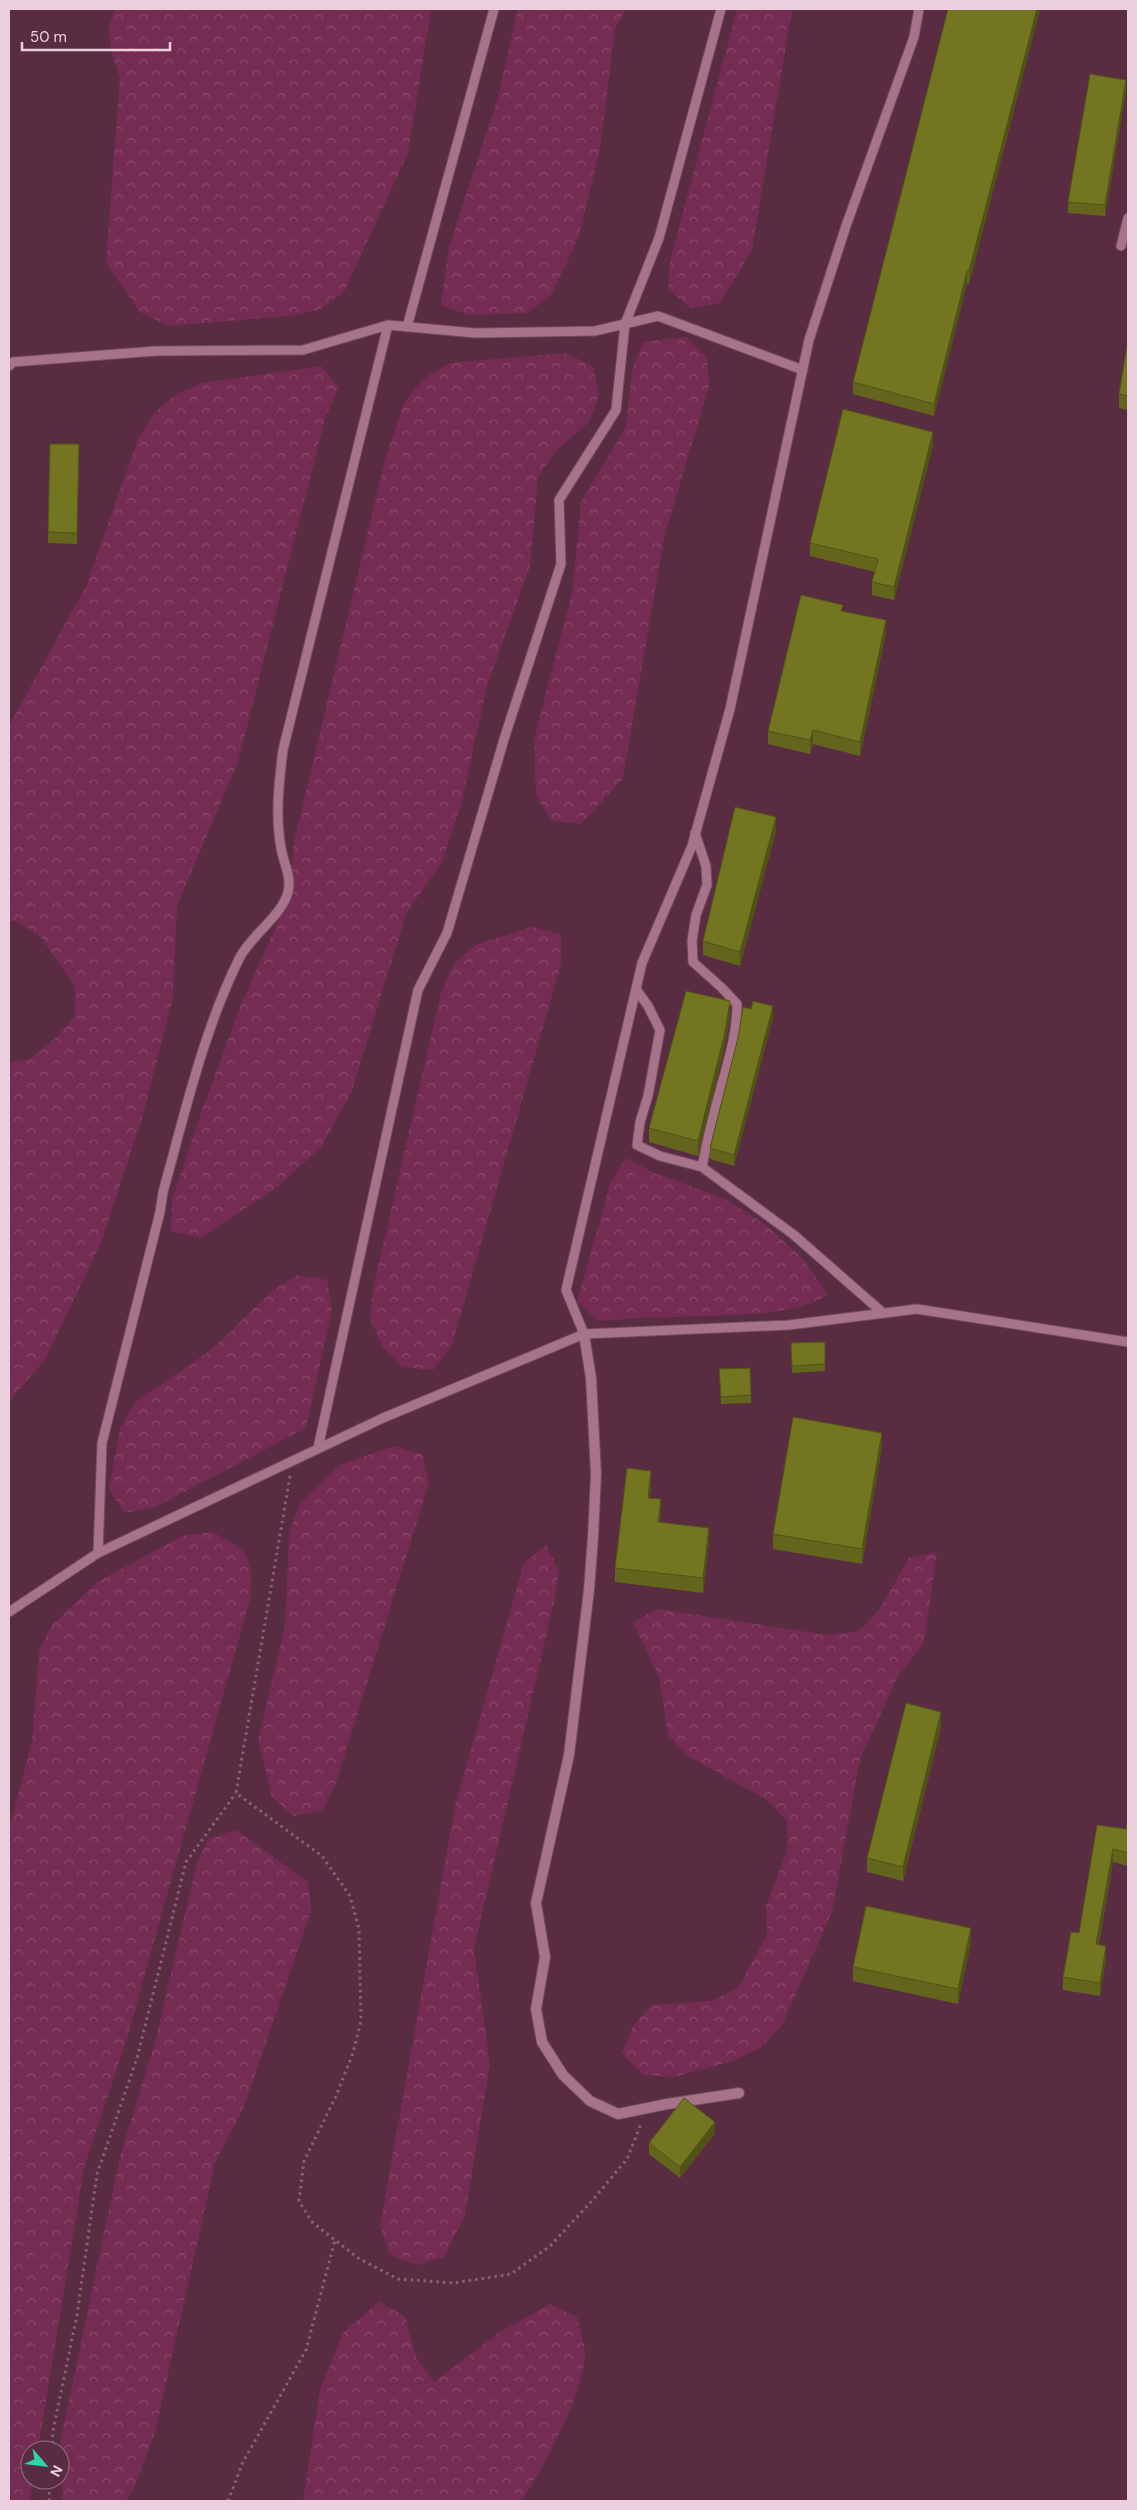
<svg xmlns="http://www.w3.org/2000/svg" width="1137" height="2510" viewBox="0 0 1137 2510" font-family="'DM Sans',sans-serif">
<style>
.forest{fill:url(#forest-crowns)}
.lines{fill:none;stroke-linecap:round;stroke-linejoin:round}
.lane-casing{stroke:#714b5f;stroke-width:11}
.street-casing{stroke:#714b5f;stroke-width:12}
.path{stroke:#896174;stroke-width:3;stroke-dasharray:2.5 4;stroke-linecap:butt}
.lane{stroke:#a6738a;stroke-width:9}
.street{stroke:#a6738a;stroke-width:10}
.wall{fill:#64651c}
.shaded-wall{fill:#515216}
.building{fill:#747520;stroke:#515216}
</style>
<defs>
<pattern id="forest-crowns" width="20" height="18" patternUnits="userSpaceOnUse" patternTransform="scale(1.25)"><rect width="20" height="18" fill="#752c53"/><path d="M2 6a3 3 0 1 1 6 0M12 15a3 3 0 1 1 6 0" fill="none" stroke="#894a6b"/></pattern>
</defs>
<rect width="100%" height="100%" fill="#592c42"/>
<path class="forest" d="M116,9H431L408,153L344,292L319,310L289,316L169,326L140,312L106,263L120,77C112,55 103,30 116,9Z
M518,9H626L615,29L600,149L578,239L551,295L527,313L469,315L441,305L449,247L496,104Z
M737,9H792L752,250L720,303L690,308L668,289L670,261Z
M686,337L707,357L709,386L664,538L623,778L581,824L552,821L536,796L534,739L572,593L581,502L626,427L632,370L643,342Z
M565,353L593,366L599,395L589,422L555,452L538,477L530,566L487,686L461,805L442,862L407,912L351,1093L321,1147L276,1188L201,1238L171,1231L172,1200L200,1116L242,1002L289,897L294,842L385,460L404,403L423,379L450,363Z
M321,366L339,388L326,415L238,762L177,906L173,998L142,1119L101,1243L45,1360L9,1401V1063L31,1058L55,1039L75,1016V987L41,937L15,921H9V726L86,586L138,439L154,413L176,394L203,383Z
M532,927L561,934V964L452,1345L433,1370L402,1367L382,1346L370,1318L373,1288L441,993L453,965L475,945Z
M626,1158L652,1172L726,1199L767,1226L804,1260L828,1295C796,1313 764,1313 728,1315C684,1317 641,1317 598,1321L577,1302L611,1181Z
M298,1275L327,1280L332,1309L306,1428L155,1507L125,1513L109,1489L120,1428L136,1401L210,1351L272,1291Z
M394,1446L422,1454L429,1483L336,1783L323,1810L294,1816L272,1797L258,1740L285,1626L289,1533L299,1506L340,1465Z
M212,1532C250,1551 254,1557 250,1599L127,2038L84,2168L38,2450H30V2480H33L30,2501H9V1829L32,1741L39,1651L52,1625L97,1582L182,1536Z
M546,1545L559,1572L554,1602L474,1949L490,2065L465,2215L444,2257L416,2265L389,2254L380,2226L455,1806L524,1563Z
M937,1552L924,1643L898,1676L860,1759L832,1912L782,2025L760,2048L733,2061L674,2077L643,2075L622,2053L633,2026L652,2005L712,2001L738,1988L767,1935L766,1906L787,1851V1821L767,1800L688,1756L668,1735L659,1677L633,1622L658,1609L828,1635L859,1631L879,1610L909,1558Z
M236,1830L308,1882L311,1911L244,2107L215,2163L155,2432L134,2488L125,2501H63L59,2448L120,2157L155,2042L196,1866L208,1839Z
M379,2302L405,2316L416,2357L434,2382L500,2332L550,2304L577,2317C579,2329 585,2343 585,2355C583,2396 544,2467 521,2501H303L320,2390L343,2333Z"/>
<g class="lines">
<g class="lane-casing">
<path id="lane" d="M1121,246L1128,218
M407,327L494,9
M9,366L13,362L156,351L303,350L388,325L475,333L595,331L658,316L803,370
M695,833L706,866L707,885L696,915L692,941L693,962L722,988L737,1004C737,1035 728,1061 720,1091C713,1116 707,1141 702,1167L794,1235L883,1313
M636,989L648,1006L660,1030L648,1096L640,1122L637,1145L660,1156L702,1167
M584,1334L566,1290L642,963L692,846L730,709L809,340L846,226L914,37L919,9
M318,1448L418,990L447,933L505,736L561,564L559,500L616,410L625,324L659,238L721,9
M98,1553L102,1443L160,1212L163,1192C185,1113 203,1032 239,959C250,936 282,916 288,892C292,876 283,862 281,848C275,815 279,782 283,750L388,325
M9,1612L98,1553L383,1418L584,1334L789,1325L917,1309L1128,1342"/>
</g>
<g class="street-casing">
<path id="street" d="M584,1334L591,1378L596,1474L593,1537L589,1590L569,1755L536,1903L545,1957L536,2009L542,2042L563,2075L590,2101L618,2114L667,2104L739,2093"/>
</g>
<path class="path" d="M290,1476L236,1793L322,1856L350,1896L359,1929L361,2021L353,2053L336,2096L304,2161L299,2201L312,2222L358,2258L398,2279L454,2283L511,2274L550,2246L591,2202L627,2159L641,2124
M52,2450L53,2431L77,2315L97,2174L137,2058L186,1862L236,1793
M49,2501L50,2480
M228,2501L243,2462L306,2350L335,2240"/>
<use href="#lane" class="lane"/>
<use href="#street" class="street"/>
</g>
<path class="wall" d="M1040,9L969,284L967,283L934,416L853,394V382Z
M1126,91L1105,216L1068,213V202Z
M1128,340V410L1119,408V394Z
M50,444H79L77,544L48,543Z
M933,445L894,600L872,595V582L875,572L810,556V543Z
M843,612L886,633L860,756L813,744L810,754L768,744V731Z
M776,831L740,966L703,955V941Z
M751,1009L773,1017L734,1166L710,1159V1148Z
M730,1015L725,1046L698,1156L649,1142V1128Z
M825,1342V1371L792,1373L791,1343Z
M719,1369L751,1395V1403L721,1404Z
M882,1447L862,1564L773,1549V1534Z
M651,1486L650,1498L661,1513L660,1522L709,1542L703,1593L615,1582V1568Z
M941,1727L903,1881L867,1872V1858Z
M1128,1819V1866L1113,1862L1099,1944L1106,1959L1100,1996L1063,1990V1977L1079,1933L1097,1825L1126,1829Z
M971,1942L958,2004L853,1981V1967Z
M715,2133L680,2178L649,2154V2143Z"/>
<path class="shaded-wall" d="M1037,9H1040L969,284V271Z
M1126,80V91L1105,216V205Z
M967,271V283L934,416V404Z
M933,432V445L894,600V587Z
M10,494V508L9,511V497Z
M886,620V633L860,756V742Z
M813,730V744L810,754V740Z
M776,817V831L740,966V952Z
M730,1001V1015L725,1046L698,1156V1141Z
M773,1006V1017L734,1166V1155Z
M882,1433V1447L862,1564V1549Z
M651,1471V1486L648,1512V1498Z
M661,1499V1513L658,1536V1522Z
M709,1528V1542L703,1593V1578Z
M941,1712V1727L903,1881V1867Z
M1113,1849V1862L1096,1957V1944Z
M971,1928V1942L958,2004V1989Z
M1106,1946V1959L1100,1996V1983Z
M715,2122V2133L680,2178V2167Z"/>
<path class="building" d="M948,9H1037L969,271H967L934,404L853,382Z
M1090,74L1126,80L1105,205L1068,202Z
M1128,340V396L1119,394Z
M843,409L933,432L894,587L872,582L878,559L810,543Z
M50,444H79L77,533L48,532Z
M801,595L843,605L841,611L886,620L860,742L813,730L810,740L768,731Z
M735,807L776,817L740,952L703,941Z
M686,991L730,1001L725,1032L698,1141L649,1128Z
M753,1001L773,1006L734,1155L710,1148L738,1038L743,1007L751,1009Z
M825,1342V1364L792,1366L791,1343Z
M750,1368L751,1395L721,1397L719,1369Z
M793,1417L882,1433L862,1549L773,1534Z
M627,1468L651,1471L648,1498L661,1499L658,1522L709,1528L703,1578L615,1568Z
M906,1703L941,1712L903,1867L867,1858Z
M1128,1819V1853L1113,1849L1096,1944L1106,1946L1100,1983L1063,1977L1071,1932L1079,1933L1097,1825L1126,1829Z
M866,1906L971,1928L958,1989L853,1967Z
M684,2098L715,2122L680,2167L649,2143Z"/>
<rect width="1137" height="2510" fill="none" stroke="#eccfdc" stroke-width="20"/>
<g transform="translate(45 2465) rotate(118)"><circle r="24" fill="#592c42" stroke="#946d80"/>
<path d="M0-4L9 19L0 12L-9 19Z" fill="#30d4aa"/>
<text y="-8" font-size="14" font-weight="bold" text-anchor="middle" fill="#eccfdc">N</text>
</g>
<path d="M22 42v8h148v-8" fill="none" stroke="#eccfdc" stroke-width="2.5"/>
<text x="30" y="42" font-size="15" fill="#eccfdc" stroke="#592c42" stroke-width="4" paint-order="stroke">50 m</text>
</svg>
